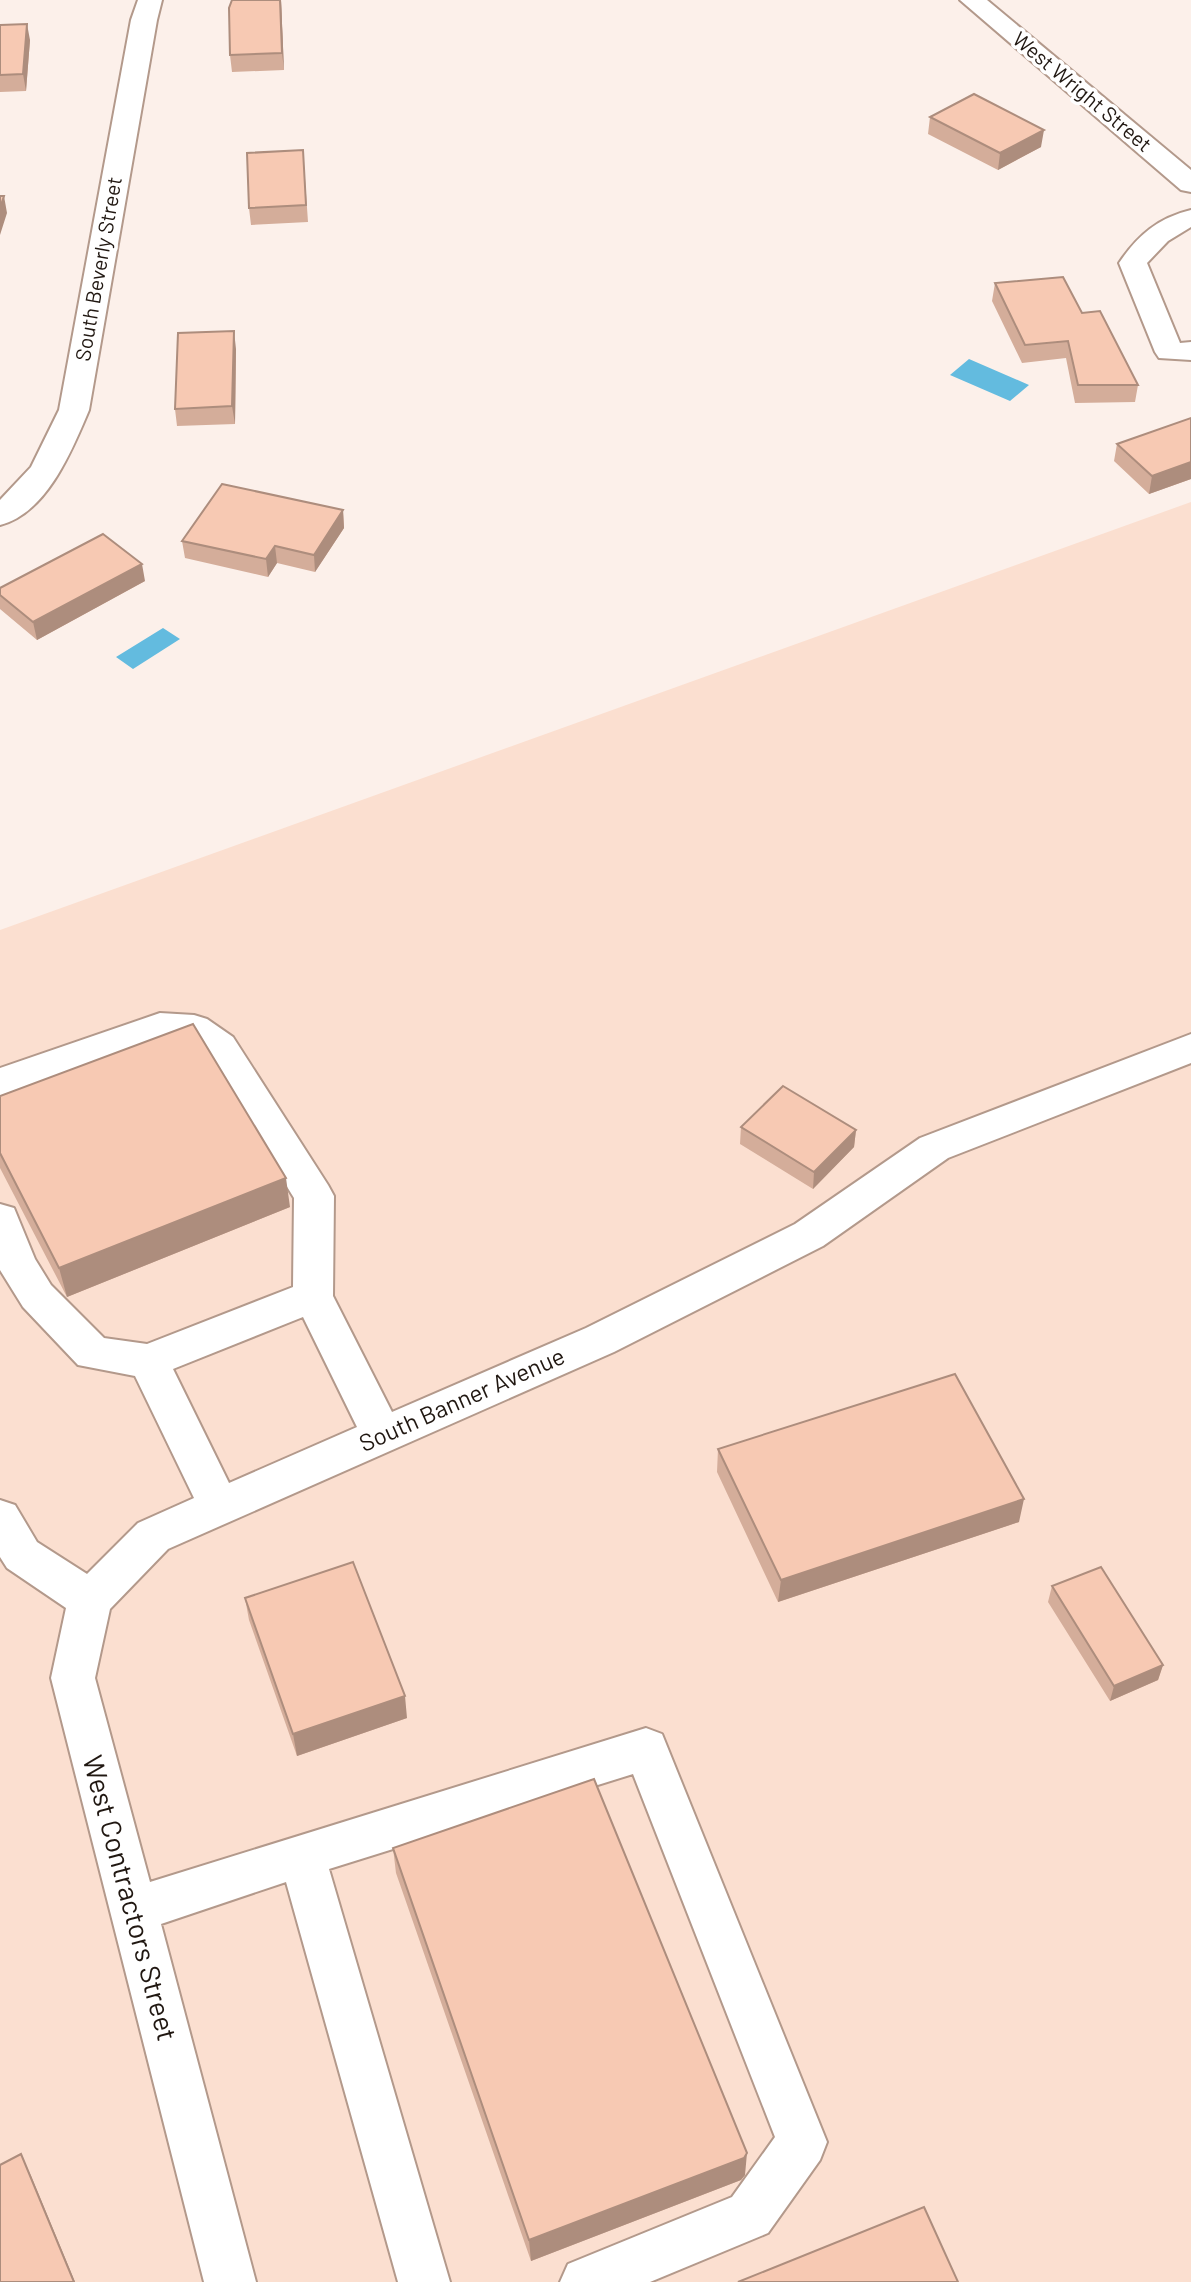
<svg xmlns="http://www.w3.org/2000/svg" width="1191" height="2282" viewBox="0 0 1191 2282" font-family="Barlow,sans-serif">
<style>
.built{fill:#fbdfd0}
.water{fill:#63bbdf}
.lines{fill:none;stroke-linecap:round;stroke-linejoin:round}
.minor-casing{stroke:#b3998b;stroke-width:4}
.minor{fill:#fff;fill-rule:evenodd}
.wall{fill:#d4ad9a}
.shaded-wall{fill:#ad8d7d}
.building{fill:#f7c9b3;stroke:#ad8d7d;stroke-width:2}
.labels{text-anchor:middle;stroke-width:7;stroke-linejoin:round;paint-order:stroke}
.far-street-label{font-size:21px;fill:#201711;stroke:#fff}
.street-label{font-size:24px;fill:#201711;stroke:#fff}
.near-street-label{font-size:28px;fill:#201711;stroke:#fff}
</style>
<rect width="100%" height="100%" fill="#fcf0ea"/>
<path class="built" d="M1191,502V2282H0V930Z"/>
<path class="water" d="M969,359L1029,385L1010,401L950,375Z
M163,628L180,639L133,669L116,657Z"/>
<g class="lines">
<g class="minor-casing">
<path id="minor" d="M138,0H162L157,20L89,410C72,450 47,513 0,525V500L31,467L59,410L131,20Z
M960,0H987L1191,170V192L1181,190Z
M1191,210V227L1168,241L1147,263L1180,343L1191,342V360L1159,358L1155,352L1119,263C1138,235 1158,218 1191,210Z
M160,1013L194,1015L207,1019L233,1037L328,1185L334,1196L333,1296L392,1412L586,1328L795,1224L920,1138L1191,1034V1063L948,1158L823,1246L614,1352L168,1549L110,1609L95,1678L150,1882L646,1728L662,1734L827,2142L820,2160L768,2233L650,2282H560L568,2264L732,2197L775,2137L633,1774L329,1869L450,2282H398L286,1882L161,1924L256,2282H204L51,1678L66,1608L7,1568L0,1557V1500L15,1505L37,1542L87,1574L138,1523L194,1498L135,1376L78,1365L23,1307L0,1270V1204L14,1208L35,1259L51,1285L104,1338L147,1344L293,1287L294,1198L207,1057L186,1042L161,1041L0,1097V1068ZM303,1317L357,1427L229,1483L173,1369Z"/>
</g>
<use href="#minor" class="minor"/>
</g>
<path class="wall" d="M232,0H281L284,70L232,72L230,55Z
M0,25L30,40L26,91L0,92Z
M930,117L1041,147L998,170L928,134Z
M303,150L308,222L251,225L249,208Z
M995,283L1082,313L1138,385L1135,402L1075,403L1066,358L1022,363L992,301Z
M236,349L235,424L177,426L175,409Z
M1191,418V479L1149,494L1114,461L1117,444Z
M343,510L344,528L315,572L277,563L268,577L185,558L182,541Z
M145,581L37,640L0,609V588Z
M0,1096L290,1207L67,1297L0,1168Z
M741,1127L856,1130L854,1147L813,1189L740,1144Z
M718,1449L1019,1522L778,1602L717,1472Z
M1052,1586L1163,1665L1158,1680L1110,1701L1048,1602Z
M245,1598L407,1718L297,1756L249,1620Z
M393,1848L745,2175L741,2180L531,2261L396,1873Z"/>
<path class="shaded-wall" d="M280,0H281L284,70L282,53Z
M27,24L30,40L26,91L23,74Z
M1044,130L1041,147L998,170L1000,153Z
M4,196L7,213L0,235V208Z
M234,331L236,349L235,424L232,406Z
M1191,462V479L1149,494L1152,476Z
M343,510L344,528L315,572L314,555Z
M275,546L277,563L268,577L266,559Z
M142,564L145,581L37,640L33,622Z
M856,1130L854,1147L813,1189L814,1172Z
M286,1178L290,1207L67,1297L59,1268Z
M1024,1499L1019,1522L778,1602L781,1580Z
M1163,1665L1158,1680L1110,1701L1114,1686Z
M405,1696L407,1718L297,1756L293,1734Z
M747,2153L745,2175L741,2180L531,2261L529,2240Z
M21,2154L31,2176L75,2282H74Z"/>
<path class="building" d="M232,0H280L282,53L230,55L229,8Z
M27,24L23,74L0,75V25Z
M974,94L1044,130L1000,153L930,117Z
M303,150L306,205L249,208L247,153Z
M0,196H4L0,208Z
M1063,277L1082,313L1100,311L1138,385H1078L1068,341L1025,345L995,283Z
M234,331L232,406L175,409L178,333Z
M1191,418V462L1152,476L1117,444Z
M222,484L343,510L314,555L275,546L266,559L182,541Z
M103,534L142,564L33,622L0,595V588Z
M193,1024L286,1178L59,1268L0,1153V1096Z
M783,1086L856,1130L814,1172L741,1127Z
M955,1374L1024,1499L781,1580L718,1449Z
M353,1562L405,1696L293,1734L245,1598Z
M1101,1567L1163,1665L1114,1686L1052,1586Z
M594,1779L747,2153L744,2158L529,2240L393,1848Z
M21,2154L74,2282H0V2165Z
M924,2207L958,2282H738Z"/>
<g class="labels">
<g class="far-street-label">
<text transform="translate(1082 92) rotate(40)" y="7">West Wright Street</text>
<text transform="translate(99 269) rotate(-80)" y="7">South Beverly Street</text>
</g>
<g class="street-label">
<text transform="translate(462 1400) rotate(-24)" y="8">South Banner Avenue</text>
</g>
<g class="near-street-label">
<text transform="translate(130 1898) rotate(75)" y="10">West Contractors Street</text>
</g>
</g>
</svg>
